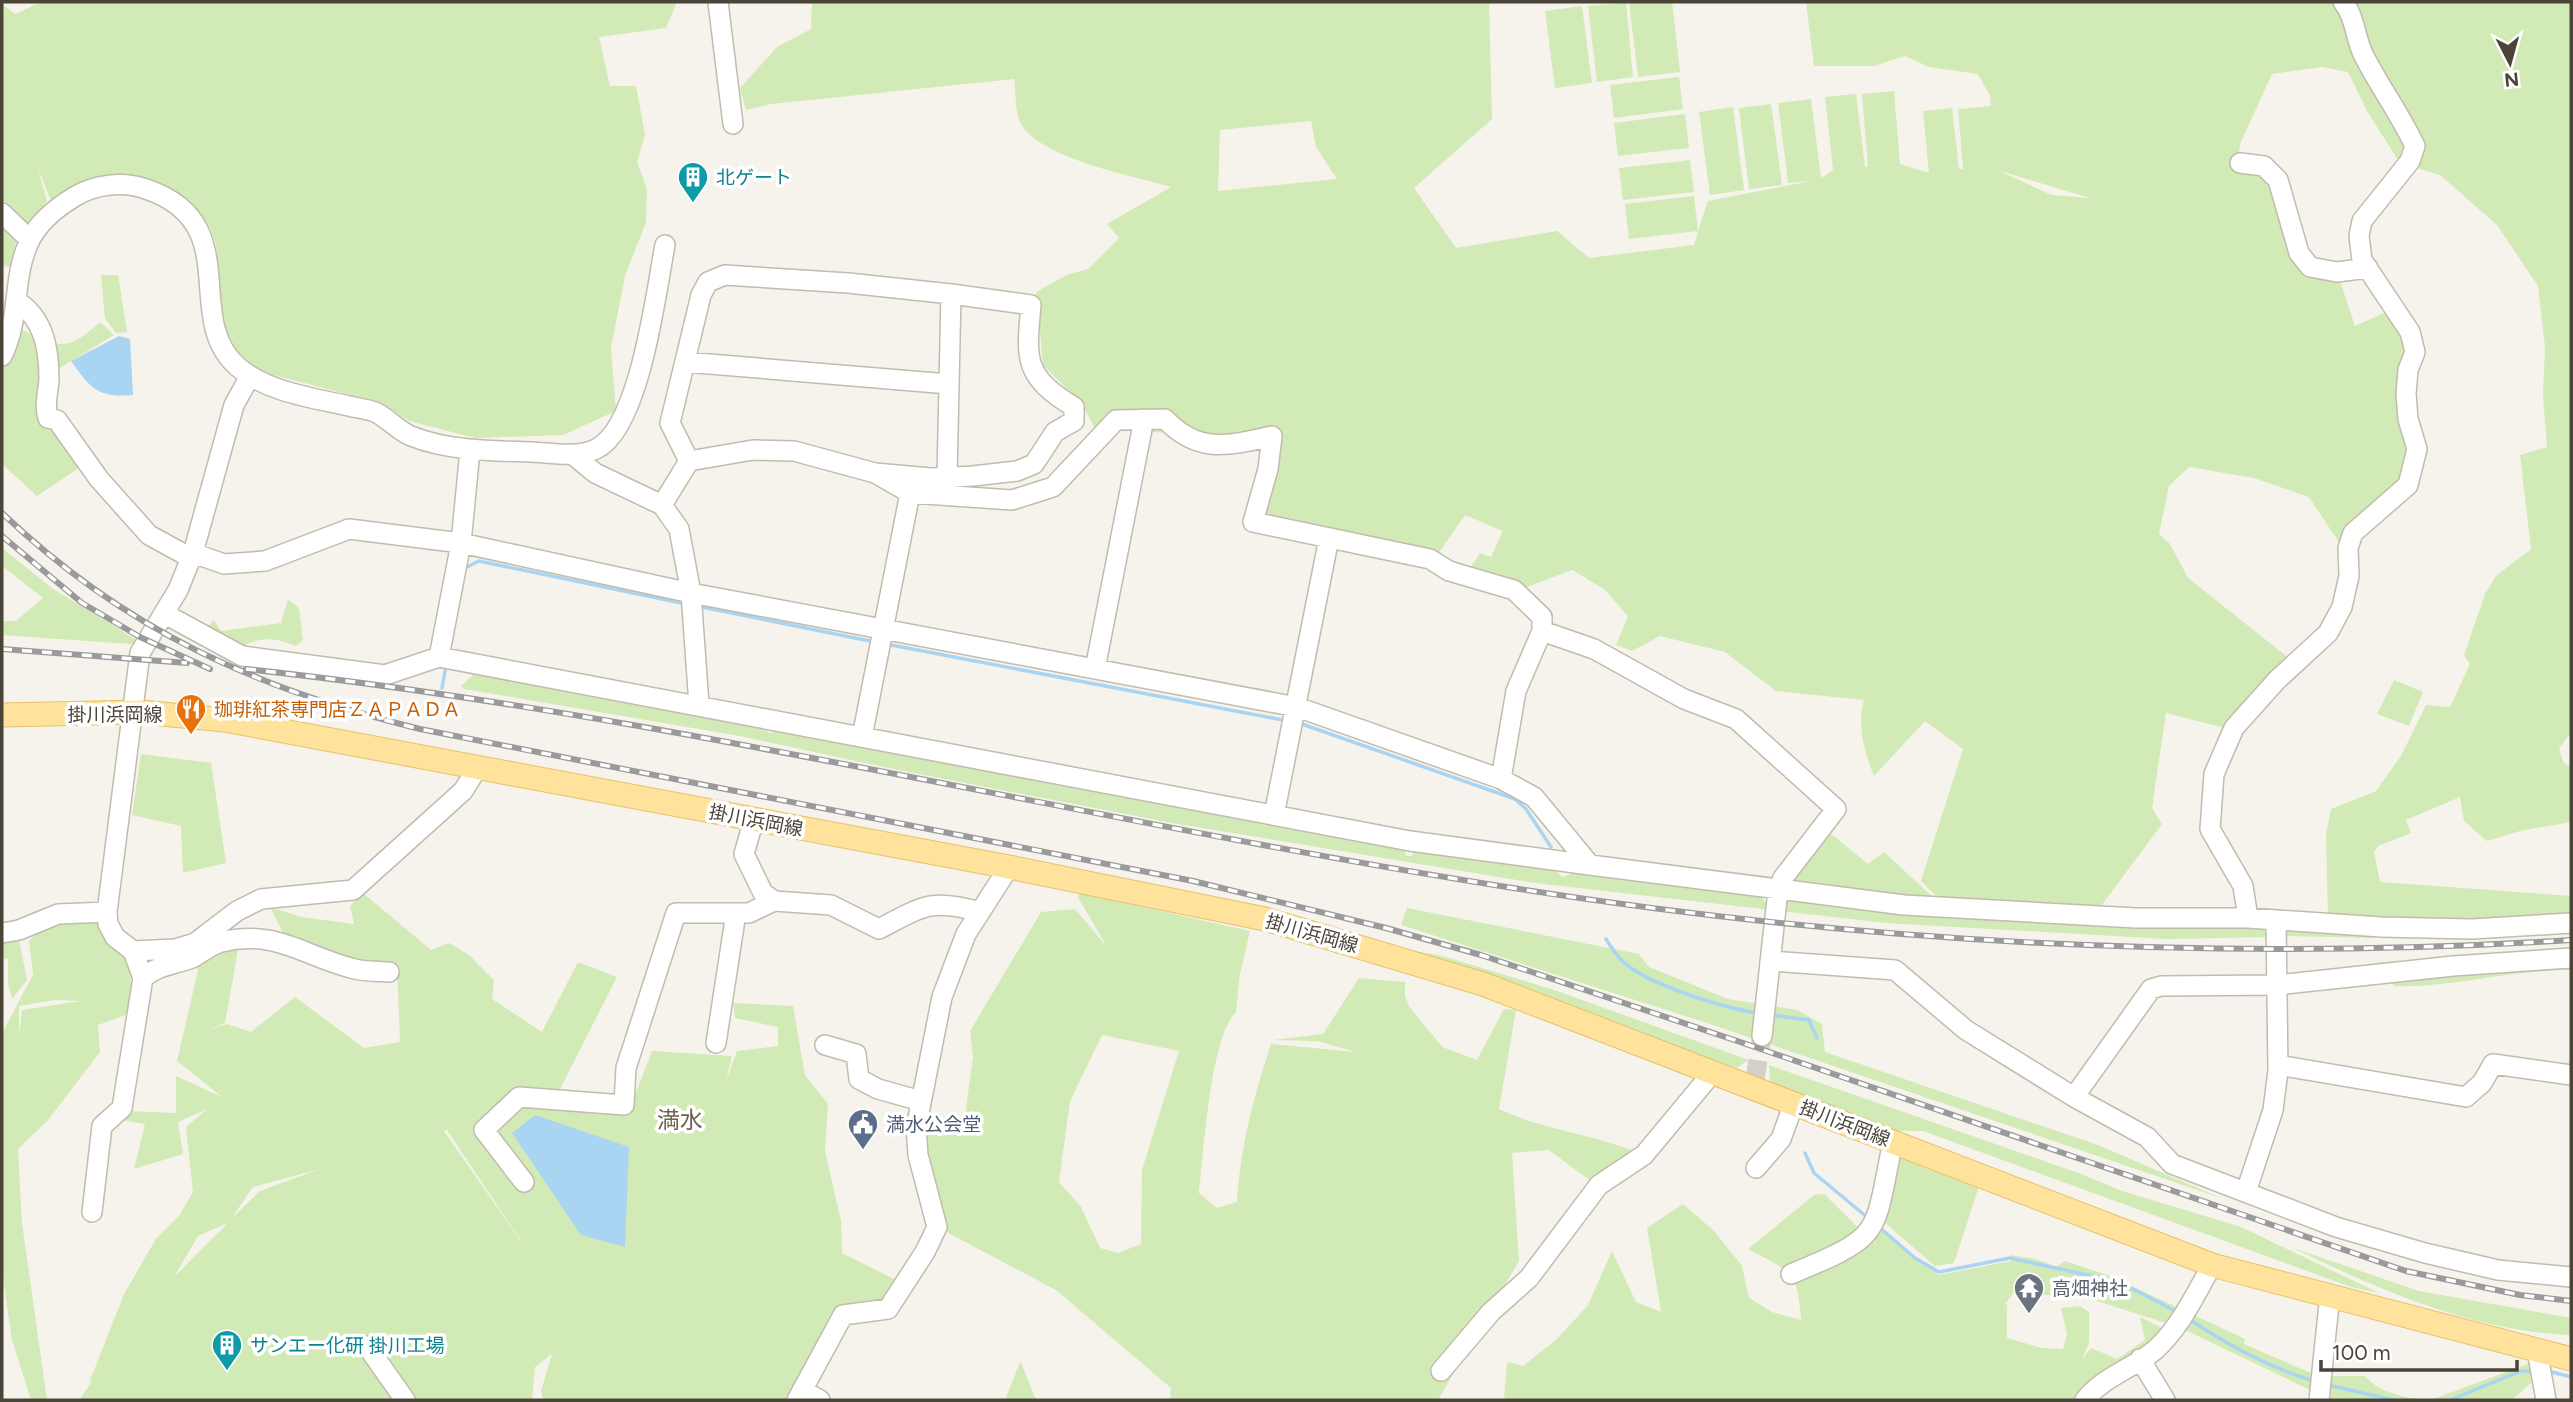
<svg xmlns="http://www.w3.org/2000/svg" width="2573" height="1402" viewBox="0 0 2573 1402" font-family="Figtree,'Noto Sans JP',sans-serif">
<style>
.green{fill:#d2eab5;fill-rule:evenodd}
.water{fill:#a9d4f2}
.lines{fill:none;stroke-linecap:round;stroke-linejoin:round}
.stream{stroke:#a9d4f2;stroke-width:3.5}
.minor-tunnel{stroke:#d4d0c8;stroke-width:19;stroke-dasharray:19 10;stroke-linecap:butt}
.minor-casing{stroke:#c2bbae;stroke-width:22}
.major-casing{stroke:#e6c16a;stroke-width:25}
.minor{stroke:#fff;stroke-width:19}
.major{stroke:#ffe39c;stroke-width:23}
.rail-casing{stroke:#9a9a9a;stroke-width:6}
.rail{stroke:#fff;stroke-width:3.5;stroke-dasharray:10;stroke-linecap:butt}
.labels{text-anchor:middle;stroke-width:7;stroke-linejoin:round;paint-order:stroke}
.culture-label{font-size:19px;fill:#0d838f;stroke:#fff;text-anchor:start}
.food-label{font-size:19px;fill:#c56008;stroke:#fff;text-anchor:start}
.street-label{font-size:19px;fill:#4b4439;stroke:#fff}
.service-label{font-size:19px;fill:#4e5e75;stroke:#fff;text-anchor:start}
.worship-label{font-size:19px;fill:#5b616d;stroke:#fff;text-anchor:start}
.quarter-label{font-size:23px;fill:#6e6250;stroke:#fff}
</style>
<rect width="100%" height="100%" fill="#f6f3ec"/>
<path class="green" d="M41,2H677L666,28L599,37L610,86H636L645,135L637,162L647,189L646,222L625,276L611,348L616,411L563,435L475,438L409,421L382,403L254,370L238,359L224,336L216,244L209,226L172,190L144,179L51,201L37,166L47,201L26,224L2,199V4L15,14Z
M812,2H1489L1492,119L1414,188L1456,248L1557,231L1589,258L1694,245L1698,231L1629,239L1625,204L1694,196L1698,231L1708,201L1811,181L1788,183L1778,103L1811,99L1821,178L1833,170L1825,97L1856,94L1865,167L1868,166L1862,94L1894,91L1900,164L1929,173L1923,111L1952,108L1959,169H1963L1958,109L1991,106L1990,96L1978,74L1929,67L1905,56L1874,66H1814L1806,2H2571V732L2559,749L2564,763L2571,767V822L2520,831L2487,841L2464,821L2460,797L2406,820L2411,833L2378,846L2374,852L2380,882L2571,896V919L2456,925L2328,915L2326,835L2331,809L2376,791L2401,756L2426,705L2450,707L2470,664L2464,655L2485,594L2496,576L2531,549L2520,455L2547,447L2543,396L2545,347L2538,286L2497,225L2440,175L2400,163L2367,111L2348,72L2322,67L2272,74L2240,144L2237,171L2278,180L2309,266L2337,272L2355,326L2386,312L2410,332L2408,485L2344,550L2309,497L2254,478L2189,467L2169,486L2159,534L2170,544L2188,578L2291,660L2229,729L2166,713L2152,808L2162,824L2101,906L1940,900L1921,881L1963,749L1925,721L1874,776C1864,751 1857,726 1864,700L1776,691L1725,652L1660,636L1632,651L1616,645L1628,616L1604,589L1572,570L1521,589L1470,569L1480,553L1491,557L1503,531L1465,515L1438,554L1262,517L1275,433L1226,437L1095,428L1081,403L1043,365L1036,292L1067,275L1088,269L1119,238L1107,224L1171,187C1134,176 1037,158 1020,122C1015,111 1016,91 1014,79L771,104L746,110L740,88L777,47L811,29ZM1311,121L1316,147L1337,179L1218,191L1220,130ZM2000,171L2090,198L2051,195Z
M1629,2H1672L1680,72L1638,77Z
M1626,3L1633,77L1597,82L1588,6Z
M1582,6L1592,83L1555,88L1545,11Z
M1679,77L1683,109L1614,118L1610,85Z
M1771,104L1782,185L1749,189L1739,108Z
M1733,107L1744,190L1710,195L1699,112Z
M1685,114L1689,148L1618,156L1614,123Z
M1690,160L1694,192L1623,200L1619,168Z
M2,227L16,241L12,267L2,266Z
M101,275H118L127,332L116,333L105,318Z
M100,322L114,335L48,375V418L88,462L37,496L2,464V368L22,330C61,348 67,352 100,322Z
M2,548L53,589L145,645L2,635V621H16L43,598L2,566Z
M288,599L299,608L303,640L296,646C276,638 262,636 243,646L206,628L214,620L221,631L281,623Z
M473,675L522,679L764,723L763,730L772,733L775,725L1403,845L1406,856H1412L1415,847L1553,868L1562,877L1584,869L1762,897L1766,905L1782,907L1792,897L2267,925L2272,937L2166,939L1886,923L1535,883L1172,823L893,769L740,736L464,689L461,686Z
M2394,680L2423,692L2409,726L2377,714Z
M141,754L211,763L226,863L183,873L181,826L132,815Z
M1825,829L1868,864L1884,852L1936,900L1788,880Z
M363,893L431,950L449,943L469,955L494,980L492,999L542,1032L578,962L617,977L556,1097L630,1108L652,1051L732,1056L726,1081L737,1051L778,1046V1027L735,1018L733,1003L793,1006L805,1075L828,1104L825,1151L841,1221L842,1253L904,1284L888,1309L842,1315L797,1400H543L541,1391L552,1354L535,1367L532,1400H79L93,1380L89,1383L124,1294L156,1239L179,1216L193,1192L186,1127L207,1109L178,1122L183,1154L134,1169L145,1124L116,1119L126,1111L176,1113V1076L222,1097L177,1061L198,970L193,957L240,939L225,1023L206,1031L227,1024L251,1032L295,997L364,1048L400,1042L397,966L383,961L360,966L284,935L270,907L301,917L354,924L350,906ZM449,1128L447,1130L531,1256L444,1131ZM320,1169L260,1191L231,1219L253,1187ZM225,1224L226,1225L174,1277L198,1236Z
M1080,893L1250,931L1240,974L1236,1012C1210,1037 1204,1153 1199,1193L1217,1208L1237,1202C1241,1144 1253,1099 1271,1044L1356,1052L1317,1041L1273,1040L1323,1034L1359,978L1405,982V996L1409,1006L1442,1047L1477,1060L1504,1009L1516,1010L1499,1109C1545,1131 1597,1134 1644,1155L1592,1182L1549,1150L1512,1153L1519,1261L1438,1400H1170L1171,1388L1056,1290L937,1227L917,1122L964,1123L973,1057L970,1031L1041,912L1075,909L1107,947L1078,897ZM1102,1035L1179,1051L1142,1170L1141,1244L1118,1253L1100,1248L1081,1207L1059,1182L1070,1101Z
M1407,908L1639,954L1649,967L1728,999L1797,1010L1822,1024L1825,1052L2098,1145L2221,1198L1710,1024L1401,925Z
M98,921C126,959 135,965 131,1013L98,1025L100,1052L48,1120L18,1149L22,1223L47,1400H31L12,1340L2,1270V1033L33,975L29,941C45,923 76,923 98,921ZM55,1000L81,1001L22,1010L19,1035V1006Z
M2284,929L2375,934V938L2285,936Z
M19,940L27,980L12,999L8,984V959L2,958V942Z
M1408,950L1443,956L1557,991L1749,1060L1736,1068Z
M2571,958V970C2512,969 2454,988 2394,986L2378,962Z
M1769,1065L2084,1175L2122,1191L2241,1227L2379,1293L2351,1287L1923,1131H1895L1770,1082Z
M1897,1150L1980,1183L1954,1263L1935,1266L1884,1222Z
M1824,1194L1877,1246L1870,1235L1876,1227L1939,1275L2011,1261V1255L2036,1259L2056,1267L2065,1261L2110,1276L2245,1339L2244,1344L2318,1376H2365C2378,1392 2400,1396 2420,1400H2331L2181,1328L2094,1300L2019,1292L2013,1293L2004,1306L2007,1304V1338L2042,1348L2063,1349L2067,1334L2061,1308L2080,1306L2089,1312V1343L2082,1359L2091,1348L2117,1359L2145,1340L2140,1317L2164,1329L2149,1343L2115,1364L2078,1400H1504L1507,1362L1523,1366L1557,1339L1588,1305L1612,1251L1636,1302L1661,1312L1647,1228L1683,1204L1714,1231L1742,1266L1749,1298L1772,1312L1801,1320C1797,1268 1792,1273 1748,1249L1814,1195Z
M2293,1248L2419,1291L2571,1318V1335C2476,1332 2377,1289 2293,1248Z
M1020,1362L1022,1365L1036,1400H1005Z
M2533,1362V1381L2512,1400H2431Z"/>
<path class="water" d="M119,336L130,339L133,395C98,398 91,389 71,361Z
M535,1115L629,1147L625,1247L581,1235L512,1133Z"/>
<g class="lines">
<path class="stream" d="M463,569L479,561L686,604
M697,606L875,642
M886,644L1288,721
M442,688L446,666
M1299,723L1515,799L1526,809L1551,847
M1606,939C1613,950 1620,961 1631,968C1658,987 1724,1008 1757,1013
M1771,1015L1809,1020L1817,1038
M1805,1153L1814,1173L1868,1218
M1879,1227L1915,1258L1939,1272L2010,1258L2101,1278L2133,1289L2177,1312
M2190,1320C2230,1346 2268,1367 2314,1381
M2548,1371L2571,1377
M2328,1385L2394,1400
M2450,1400L2521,1371H2534"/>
<path class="minor-tunnel" d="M1755,1079L1762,1036"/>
<g class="minor-casing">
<path id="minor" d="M718,2L733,124
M2240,163L2264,166L2278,180L2299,253L2310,267L2337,272L2368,268
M2,213L30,240
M18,302C44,319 49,349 49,380C48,393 44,405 48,418L57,420L99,479L149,535L191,558
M2,356C21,318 12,278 29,242C38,222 56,208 74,197C95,184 123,181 146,189C247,223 181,318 238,367C267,392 313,398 349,406C357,408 367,409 375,412C388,418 398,431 411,436C448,451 493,451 532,452C552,453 578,458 596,449C640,428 656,292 665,245
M685,362L949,384
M470,450L461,543L691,593L1297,707L1501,779L1534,797L1590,865L1904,905L2136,918H2248L2381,927L2472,929L2571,923
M572,454L595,473L662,505L679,529L691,593L699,705
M689,461L670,423L701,295L708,282L725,275L848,283L951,294L947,477
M875,473L910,493L1012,500L1053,487L1116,420L1165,419C1198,454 1228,446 1272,436L1268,469L1253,522L1430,559L1449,571L1514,590L1542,617V631L1516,691L1501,779
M662,505L689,461L753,450L794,451L875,473L931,478L973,476L1017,471L1034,464L1055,432L1074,421V407C1023,376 1026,359 1031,305L951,294
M165,614L242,656L385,675L439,657L461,543L349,529L265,561L224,564L193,553L234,405L250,376
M1542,631L1594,649L1684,699L1736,719L1836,809L1783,878L1778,890L1762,1036
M439,657L1410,841L1590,865
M1095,669L1144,419
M862,737L910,493
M1274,815L1329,538
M754,819L744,854L763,893L774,901L831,905L879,929C923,906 931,898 980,912
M2248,918L2243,886L2210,829L2214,774L2234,728L2277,680L2328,633L2342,607L2349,576L2348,548L2353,533L2408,485L2417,449L2408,419L2406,394L2408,370L2415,352L2410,332L2362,260L2359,236L2362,221L2410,161L2415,146C2399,112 2379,86 2363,54C2355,37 2355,16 2343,2
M2,933L19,930L58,914L107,912
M133,951L175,949L195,943L237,911L261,899L353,890L463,791L478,767
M1770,961L1895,970L1966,1030L2074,1097L2147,1137L2172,1164L2336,1227L2425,1253L2498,1270L2571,1277
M143,978C158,965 173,965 192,958C202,953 210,945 221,942C275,929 302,955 351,968C362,972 377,971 389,972
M716,1043L736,913
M825,1045L856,1054L859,1079L878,1089L921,1101
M2278,1065L2466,1097L2482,1083L2493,1064L2571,1075
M2074,1097L2151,989L2161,986L2277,985L2453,966L2571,958
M1756,1168L1781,1139L1794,1103
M524,1182L484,1130L519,1097L624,1105L626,1068L676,913H749L774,901
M2246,1192L2273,1110L2278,1071L2276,920
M92,1212L102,1126L122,1108L143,978L133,951L115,937L108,924L107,912L140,653L178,590L193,553
M1791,1274C1885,1235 1873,1237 1893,1141
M367,1346L405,1400
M2537,1350L2546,1400
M2140,1359L2165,1400
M1441,1371L1491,1312L1529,1278L1599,1185L1644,1155L1713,1072
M802,1390L820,1400
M797,1400L843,1315L888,1309L925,1252L937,1227L918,1155L916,1128L942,997L966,934L1009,867
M2085,1400C2104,1376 2132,1369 2155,1350C2180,1328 2196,1293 2212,1265
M2319,1400L2330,1295"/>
</g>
<g class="major-casing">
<path id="major" d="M2,715L141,712L225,720L1009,867L1265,919L1483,984L2212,1265L2571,1359"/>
</g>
<use href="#minor" class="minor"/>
<use href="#major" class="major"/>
<g class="rail-casing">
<path id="rail" d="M2,513C125,630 256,689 420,729L1193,881L1386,928L1481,955L1752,1046L2406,1271L2520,1295L2571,1301
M2,536L82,603L140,637L210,669
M2,649L187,663
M246,669C672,715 1089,822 1513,888C1862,943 2218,962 2571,940"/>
</g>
<use href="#rail" class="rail"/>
</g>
<defs>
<g id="building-pin" transform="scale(1.575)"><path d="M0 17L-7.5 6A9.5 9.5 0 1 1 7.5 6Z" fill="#0f9aa8" stroke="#fff"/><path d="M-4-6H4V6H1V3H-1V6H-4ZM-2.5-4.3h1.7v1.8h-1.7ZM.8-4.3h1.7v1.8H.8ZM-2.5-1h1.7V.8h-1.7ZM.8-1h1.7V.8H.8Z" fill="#fff"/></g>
<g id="restaurant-pin" transform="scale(1.575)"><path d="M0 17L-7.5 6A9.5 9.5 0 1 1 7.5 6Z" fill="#e8710a" stroke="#fff"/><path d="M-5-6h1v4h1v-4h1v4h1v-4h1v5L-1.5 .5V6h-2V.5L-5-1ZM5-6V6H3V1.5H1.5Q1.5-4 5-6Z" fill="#fff"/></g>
<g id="civic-pin" transform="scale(1.575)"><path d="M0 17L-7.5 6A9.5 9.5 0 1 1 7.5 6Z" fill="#5c6f8a" stroke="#fff"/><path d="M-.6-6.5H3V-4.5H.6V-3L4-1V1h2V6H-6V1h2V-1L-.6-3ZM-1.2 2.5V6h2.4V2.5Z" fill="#fff"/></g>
<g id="temple-pin" transform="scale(1.575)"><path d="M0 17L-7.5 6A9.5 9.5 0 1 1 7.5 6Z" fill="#6b7280" stroke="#fff"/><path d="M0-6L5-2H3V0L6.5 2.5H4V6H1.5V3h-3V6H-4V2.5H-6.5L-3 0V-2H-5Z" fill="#fff"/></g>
</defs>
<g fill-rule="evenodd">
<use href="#building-pin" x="693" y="177"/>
<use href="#restaurant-pin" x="191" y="709"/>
<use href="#civic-pin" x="863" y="1124"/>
<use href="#temple-pin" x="2029" y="1288"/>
<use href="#building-pin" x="227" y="1345"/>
</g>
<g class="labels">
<g class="culture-label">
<text x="716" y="184">北ゲート</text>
<text x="250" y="1352">サンエー化研 掛川工場</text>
</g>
<g class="food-label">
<text x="214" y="716">珈琲紅茶専門店ＺＡＰＡＤＡ</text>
</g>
<g class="street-label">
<text x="115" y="721">掛川浜岡線</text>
<text transform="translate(756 820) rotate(11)" y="7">掛川浜岡線</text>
<text transform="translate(1312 933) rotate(16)" y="7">掛川浜岡線</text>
<text transform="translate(1845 1123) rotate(21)" y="7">掛川浜岡線</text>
</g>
<g class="service-label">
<text x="886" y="1131">満水公会堂</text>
</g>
<g class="worship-label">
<text x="2052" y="1295">高畑神社</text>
</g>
<g class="quarter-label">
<text x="680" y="1128">満水</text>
</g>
</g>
<rect width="2573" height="1402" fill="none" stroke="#4b4439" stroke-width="7"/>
<g transform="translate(2510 63) rotate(174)" stroke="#ffffff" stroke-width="5" paint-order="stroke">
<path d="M0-5L12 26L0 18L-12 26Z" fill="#4b4439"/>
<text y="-10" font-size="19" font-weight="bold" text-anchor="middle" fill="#4b4439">N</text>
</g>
<path d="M2321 1360v10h196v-10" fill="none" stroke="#4b4439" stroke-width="3.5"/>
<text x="2332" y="1360" font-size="21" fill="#4b4439" stroke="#ffffff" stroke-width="5" paint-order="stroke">100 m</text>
</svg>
